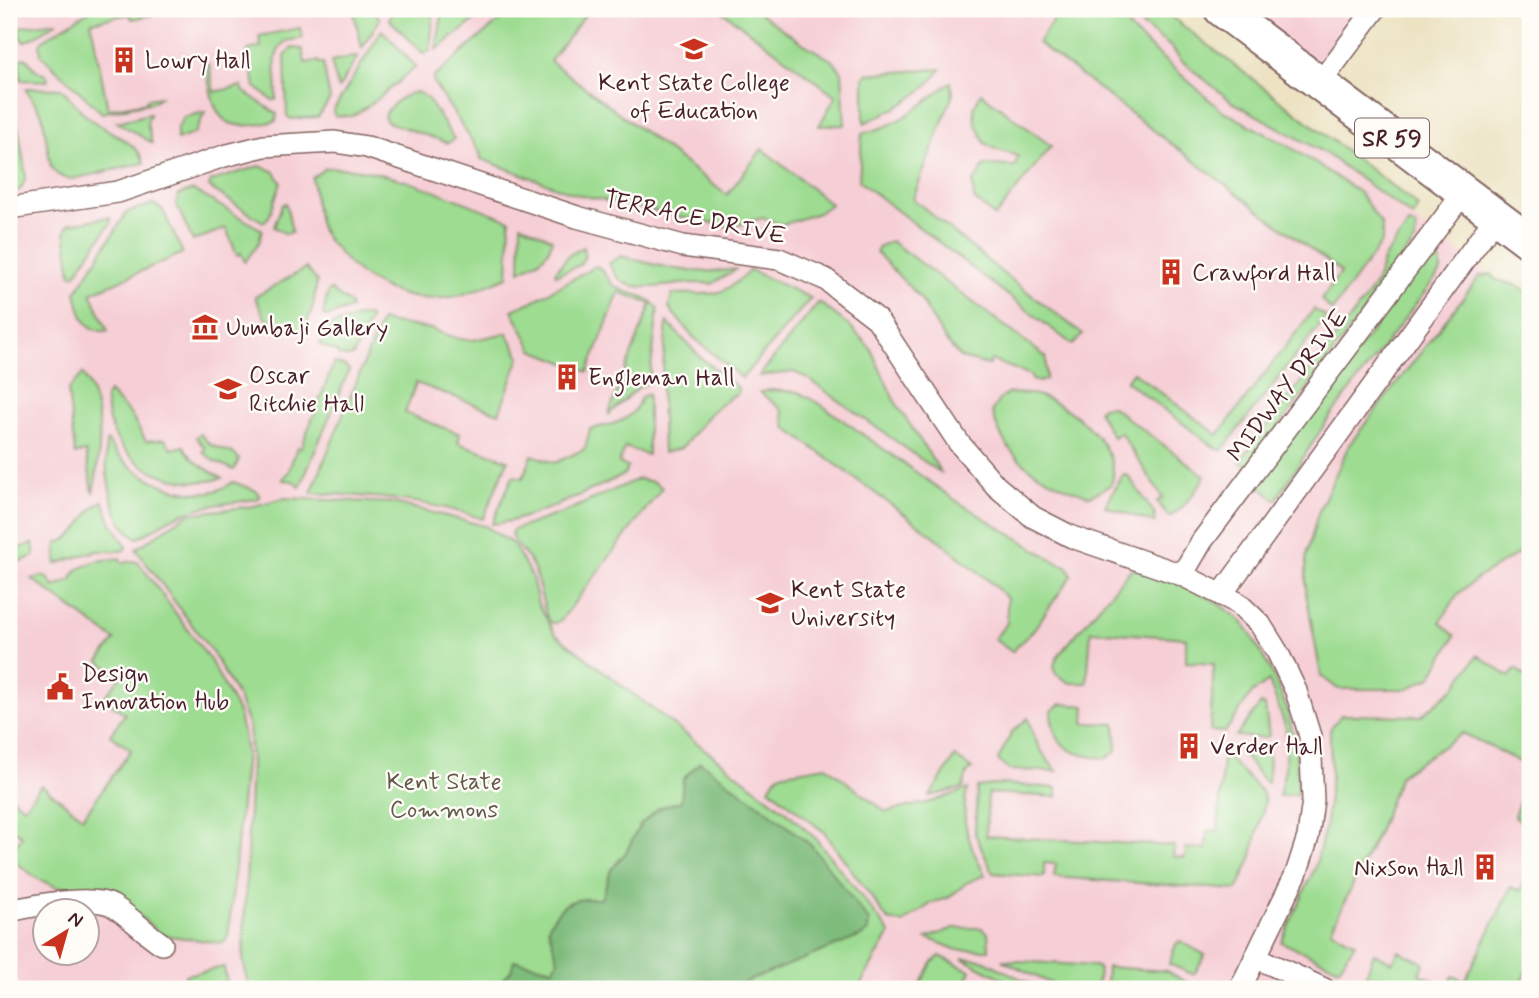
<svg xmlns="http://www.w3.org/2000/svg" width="1539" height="998" viewBox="0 0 1539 998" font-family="Mynerve,sans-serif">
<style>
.built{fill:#f6cfd6;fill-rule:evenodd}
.green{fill:#9ddc91;stroke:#747e5e;stroke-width:2}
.forest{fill:#7ebc7b;stroke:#646e53;stroke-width:2}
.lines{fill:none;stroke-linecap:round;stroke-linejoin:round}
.street-casing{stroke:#836460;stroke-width:24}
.primary-casing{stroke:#836460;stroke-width:37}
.street{stroke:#fff;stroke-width:21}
.primary{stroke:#fff;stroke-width:33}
.labels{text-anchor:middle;stroke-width:5;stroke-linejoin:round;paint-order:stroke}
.shield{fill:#fdfcf7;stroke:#806168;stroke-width:2}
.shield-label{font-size:23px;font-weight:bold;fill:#4a1f2b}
.poi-label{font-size:24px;fill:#4a1f2b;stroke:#fdfcf7;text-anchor:start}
.street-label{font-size:24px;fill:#4a1f2b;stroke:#fdfcf7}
.park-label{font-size:24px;fill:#63584a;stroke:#fdfcf7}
</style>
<rect width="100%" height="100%" fill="#fdfcf7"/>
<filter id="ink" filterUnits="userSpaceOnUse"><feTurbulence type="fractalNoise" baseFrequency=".0143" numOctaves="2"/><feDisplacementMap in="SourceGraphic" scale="14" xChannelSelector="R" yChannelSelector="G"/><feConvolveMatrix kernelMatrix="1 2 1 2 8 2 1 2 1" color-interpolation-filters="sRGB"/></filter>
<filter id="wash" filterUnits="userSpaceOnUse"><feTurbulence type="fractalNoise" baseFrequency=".00686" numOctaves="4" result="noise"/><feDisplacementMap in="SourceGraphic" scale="28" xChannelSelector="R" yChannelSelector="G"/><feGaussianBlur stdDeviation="1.57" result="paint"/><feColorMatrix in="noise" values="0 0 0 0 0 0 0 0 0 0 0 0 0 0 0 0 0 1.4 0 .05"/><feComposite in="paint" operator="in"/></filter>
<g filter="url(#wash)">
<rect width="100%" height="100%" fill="#ede3c3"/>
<path class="built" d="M9,9H1161L1409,199L1418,207L1413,218L1496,280L1516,285L1530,296V989H9ZM46,911H88V953H46Z
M1222,9H1375L1320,83Z"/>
<path class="green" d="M92,9H181L132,19L130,14L91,22L108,109L146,102L147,99L160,97L154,102L102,113L41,55L40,44L43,40Z
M353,9H373L380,19L362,48Z
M394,9H434L430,50L424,54L389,19Z
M443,9H485L486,12L436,50Z
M513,9H576L585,15L550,61L727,195L762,149L831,204L818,213L782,225L763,218L729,227L575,194L481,159L480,153L434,83L433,78Z
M719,9H754L804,44L833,61L842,72L845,125L819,126L836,96Z
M1060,9H1114L1134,33L1221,110L1292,148L1359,192L1382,225V242L1332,311L1321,300L1341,272L1038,43Z
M1125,9H1161L1409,199L1418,207L1413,217L1325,153L1232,102L1181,60L1171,47L1128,14Z
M57,22L33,38L24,42L20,36L19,27Z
M300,28L303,38L286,41C267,56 280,80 276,100H272L255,87L248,50L261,47L259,36Z
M382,30L416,67L374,102L353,116H335L333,111Z
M292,48L302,49L305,63L318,61L319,63H323L330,99L318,117L291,119L287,116L285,56Z
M358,56L339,88H338L331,61Z
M26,58L35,69L48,77L47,81L21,80L19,59Z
M209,64L214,92L242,86L243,91L277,114L276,121C216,135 216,117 205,65Z
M941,69C923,96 893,110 864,123V79L866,74Z
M951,82L953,94L913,199L1001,272L1083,334L1073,345L865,186L859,180L862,133C899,128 922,103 951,82Z
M28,88L62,89C71,98 79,110 89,118C104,130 141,144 144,163L73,179C62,178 57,176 51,167L42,114L26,90Z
M417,92L427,98L454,139L448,143L387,122L384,117C388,106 405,93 417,92Z
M981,93L1051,146L995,217L974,199L973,183L985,165L1015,166L1018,156L995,149L985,143L975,122L974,107Z
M9,112L15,119L18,126L26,177L21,189L9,195Z
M205,112L195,133L177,140V128L184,117Z
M150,114L147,123L152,143L117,122Z
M259,166L274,171L281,182L269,217L263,222L209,187L211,181Z
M325,168C382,165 457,200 510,220L508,277C492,283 474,292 457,296C409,306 364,286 335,248C330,243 325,237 322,231C315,214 315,196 312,178Z
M193,190L262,230L259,242L245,262L241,253L237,255L226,228L193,241L176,204L178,195Z
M286,203L292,232L286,234L274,227L282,205Z
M153,204L162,209L183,253L91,293L108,331C83,333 80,311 76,292L127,212Z
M110,217L111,222L75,275H71L65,231L69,224Z
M521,224L552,239C549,258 535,263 520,271Z
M1409,224L1416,227L1415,241L1248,469L1240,461L1363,302L1375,284L1384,258Z
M891,241L1046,357V379L1039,382L1032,380L1031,375L991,360L989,365L961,358L945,340L920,298L876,252L880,246Z
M583,247L585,256L580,265L556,275L555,272L568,256Z
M621,256C662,267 694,276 737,269L712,284C686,279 651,293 627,284C618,281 614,272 609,263Z
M1434,256L1441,262V271L1326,422L1276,500L1259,486L1270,467L1426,259Z
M596,266C605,269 606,280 615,286C631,297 645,291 658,309L649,383L640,386L608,415L651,304L619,292L588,372L533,350L512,310L531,302Z
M306,268L317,281L313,306L304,332L265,318L255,297Z
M750,270L811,298L742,378L692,336L669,308L672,294C713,292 718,302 750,270Z
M1491,274L1496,280L1516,285L1530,294L1528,436L1530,467L1523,464L1520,477L1522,495L1530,494V549L1527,548L1479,577L1459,593L1440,622L1455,636L1431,677L1407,689H1338L1321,676L1306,593V558L1318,513L1349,445L1480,276Z
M331,290L350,304L351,308L326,317L323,314L328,292Z
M819,302L852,328L871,349L894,400L942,474L807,378L794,372L759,376Z
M1314,309L1326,317L1222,450L1217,449L1126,381L1133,372L1218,435Z
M361,316H368L370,319L353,356L346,357L338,355V352L320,345L329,326Z
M381,321L430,329L459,339L473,340L507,333L520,357L499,413L416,383L405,413L460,434L458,443L508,460L483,519C427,499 370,496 311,493Z
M667,322L699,356L738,388V394L732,396L711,412L682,448L663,453L661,390Z
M334,363L345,366L349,370L300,487L293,481L283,480L284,476L288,473L297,447L301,448Z
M83,374C105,411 101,453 93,493L86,452L75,454L68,390Z
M771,390L798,392L823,406L958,502L1060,564L1067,566L1072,575L1034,629L1012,652L994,639L1007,623V598C986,576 961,560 938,539L786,428L782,410L760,392Z
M109,392L131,415L146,441L165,439L172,449L184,446C191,462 207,469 222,478C180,491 124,468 110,424C107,416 107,406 105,398Z
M1008,393C1017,394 1028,393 1036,395C1068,403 1125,449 1111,485L1090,496C1044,481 1004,462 992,411L999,400Z
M648,394V455L625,447L619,463L628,467L624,475C590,490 527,522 492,524L513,476L523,478L532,455L555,463L585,449L590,429C614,424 633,422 641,397Z
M1111,406L1205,476C1196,491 1184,509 1169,517L1157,501L1163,498L1120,432L1113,437L1098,411L1102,407Z
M201,434C215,455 229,445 239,459L234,470L214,461L203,452L205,448L196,437Z
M108,441C127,476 197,511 233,482L257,491L260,497L257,499C230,503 201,505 176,516C162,522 151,532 138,538C110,525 105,469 106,442Z
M1123,475L1128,476L1155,514V523L1105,506Z
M638,479L654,482L662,488L562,619L556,623L549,622C542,604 540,585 533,567C527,554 514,545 511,534L513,530L567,511Z
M284,498L394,503L485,526L513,544L532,577L538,604L555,634L788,813L816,839L890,933L858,989H249L243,959L251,763L249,727L237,696L214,655L136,549L188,514L254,506Z
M103,501L112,523L127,547L122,551H96L56,564L57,543C84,536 81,512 103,501Z
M33,543L35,556L9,565V552Z
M120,558L122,563L133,561L139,563L210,660L238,712L243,733L246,753L228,937L222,943L162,935L119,899L92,889L56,887L38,879L11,859L15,854L12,850L22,836L9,827V796L24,807L41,785L83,817L131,750L110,735L125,714L104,698L120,677L99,661L115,640L32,579L43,576L49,579L54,587L73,579V575L77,573L76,570L97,561Z
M1147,565C1177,581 1209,595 1235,616C1247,625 1253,638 1260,651C1286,695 1301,742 1297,794L1279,796L1285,769L1286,728L1269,681L1252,693L1225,732L1210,731L1214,664L1186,662V638L1091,631L1087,683H1070L1056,674L1054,666L1057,657L1130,570Z
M1478,655L1509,677L1516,669L1526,677L1530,672V767L1463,733L1400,775L1378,832L1331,930L1355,943L1339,968L1281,942L1315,868L1326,823L1331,777L1330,729L1341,715L1421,716L1454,688Z
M1061,704L1085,706L1084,723L1115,724L1117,749L1108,758C1073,757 1053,748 1051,711Z
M1261,704L1265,707L1269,735L1266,738L1236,736Z
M1028,718C1034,740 1041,754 1057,771L1009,770L998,760L1012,732Z
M1237,747L1265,748L1269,752L1268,783L1265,782Z
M1223,753L1262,792L1265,801L1251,859L1237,890L1054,877L1056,864L1044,863V877L993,873L975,834L977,787L1003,784L1057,788V797L988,793L986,836L1174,846L1173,857L1185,858L1186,848L1206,849L1207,830L1218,831Z
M955,757L972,769L967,773L963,788L930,796Z
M826,766L886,812L934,801L968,789C958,819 971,849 985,875L966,883L950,897L932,903L903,923L888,920L824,832L769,788L779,774Z
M1530,774V828L1514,816Z
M1530,871V965L1519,989H1386L1364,980L1374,953L1392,962L1399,951L1424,963L1420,974L1447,987L1453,976L1465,981L1511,887L1520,891Z
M954,928H982L988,933L989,950H957L927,938Z
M1180,941L1205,955L1195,973L1192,974L1169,964L1176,944Z
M940,956L971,971L962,989H946L937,985L934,989H918L932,963Z
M962,958L983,960L1041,989H1023Z
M1002,960L1095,966L1099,968L1097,989H1062Z
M224,967L228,989H188L185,975Z
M1107,967L1167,971L1188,983L1184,989H1106Z"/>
<path class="forest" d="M700,762L767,810L812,846L869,921L868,930L864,935L735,986L708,980L694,989H492L511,971L514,960L553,969L558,960L548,927C562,901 573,897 601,899L611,870L626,852L640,825L659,808L681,801L683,779Z"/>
</g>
<g filter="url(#ink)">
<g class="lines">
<g class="street-casing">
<path id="street" d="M1320,83L1375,9
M9,208L118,192L224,156L264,146L335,142L367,147L577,217L683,246L779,259L825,279L877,319L959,443L996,486L1033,517L1072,537L1182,575L1238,603L1260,624L1278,653L1296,691L1310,736L1313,800L1308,837L1296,874L1240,989
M1182,575L1202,541L1464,192
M1221,595L1496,217
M9,911C32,906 93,894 113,906C131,917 145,933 162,944
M1255,957L1324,989"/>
</g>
<g class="primary-casing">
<path id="primary" d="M1221,9L1530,242"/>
</g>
<use href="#street" class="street"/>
<use href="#primary" class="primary"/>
</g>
</g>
<defs>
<g id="university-bare" transform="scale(2.1)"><path d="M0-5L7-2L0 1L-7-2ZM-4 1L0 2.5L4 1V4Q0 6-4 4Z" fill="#c8321e" stroke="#fdfcf7" stroke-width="2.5" paint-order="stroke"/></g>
<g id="building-bare" transform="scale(2.1)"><path d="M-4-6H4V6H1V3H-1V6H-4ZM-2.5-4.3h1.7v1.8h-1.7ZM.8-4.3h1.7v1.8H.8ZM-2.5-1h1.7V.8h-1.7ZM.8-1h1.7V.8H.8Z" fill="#c8321e" stroke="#fdfcf7" stroke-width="2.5" paint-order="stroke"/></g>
<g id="museum-bare" transform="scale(2.1)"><path d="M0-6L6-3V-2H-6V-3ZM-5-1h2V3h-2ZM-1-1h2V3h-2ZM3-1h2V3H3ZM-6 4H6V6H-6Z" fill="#c8321e" stroke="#fdfcf7" stroke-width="2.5" paint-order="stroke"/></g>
<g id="civic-bare" transform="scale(2.1)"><path d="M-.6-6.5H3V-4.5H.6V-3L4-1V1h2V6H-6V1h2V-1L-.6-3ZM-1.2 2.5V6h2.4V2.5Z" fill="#c8321e" stroke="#fdfcf7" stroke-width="2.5" paint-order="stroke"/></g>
</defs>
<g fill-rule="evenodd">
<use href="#university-bare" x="694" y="49"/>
<use href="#building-bare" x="124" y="60"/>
<use href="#building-bare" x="1171" y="272"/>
<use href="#museum-bare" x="205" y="327"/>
<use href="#building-bare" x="567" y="377"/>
<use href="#university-bare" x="228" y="389"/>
<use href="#university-bare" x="770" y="603"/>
<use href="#civic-bare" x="60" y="687"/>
<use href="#building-bare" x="1189" y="746"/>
<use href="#building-bare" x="1485" y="867"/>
</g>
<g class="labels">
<rect class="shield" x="1355" y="118.5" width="74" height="39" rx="5"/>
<g class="shield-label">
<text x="1392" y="146">SR 59</text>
</g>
<g class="poi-label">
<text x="145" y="68">Lowry Hall</text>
<text x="694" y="90" text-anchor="middle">Kent State College<tspan x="694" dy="28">of Education</tspan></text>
<text x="1192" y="280">Crawford Hall</text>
<text x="226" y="335">Uumbaji Gallery</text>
<text x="249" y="383">Oscar<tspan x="249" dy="28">Ritchie Hall</tspan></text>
<text x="588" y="385">Engleman Hall</text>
<text x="791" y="597">Kent State<tspan x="791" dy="28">University</tspan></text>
<text x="81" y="681">Design<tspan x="81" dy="28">Innovation Hub</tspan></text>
<text x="1210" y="754">Verder Hall</text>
<text x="1464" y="875" text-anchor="end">Nixson Hall</text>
</g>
<g class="street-label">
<text transform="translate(695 217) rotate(12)" y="8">TERRACE DRIVE</text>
<text transform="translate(1287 385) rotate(-53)" y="8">MIDWAY DRIVE</text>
</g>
<g class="park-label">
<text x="444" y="789">Kent State<tspan x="444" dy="28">Commons</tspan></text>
</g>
</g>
<rect width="1539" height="998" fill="none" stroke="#fdfcf7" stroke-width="35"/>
<g transform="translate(66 932) rotate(37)"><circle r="33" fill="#fdfcf7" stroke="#b5a4a5" stroke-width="2"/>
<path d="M0-5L12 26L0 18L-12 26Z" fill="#c8321e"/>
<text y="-10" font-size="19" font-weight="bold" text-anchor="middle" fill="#4a1f2b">N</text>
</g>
</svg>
